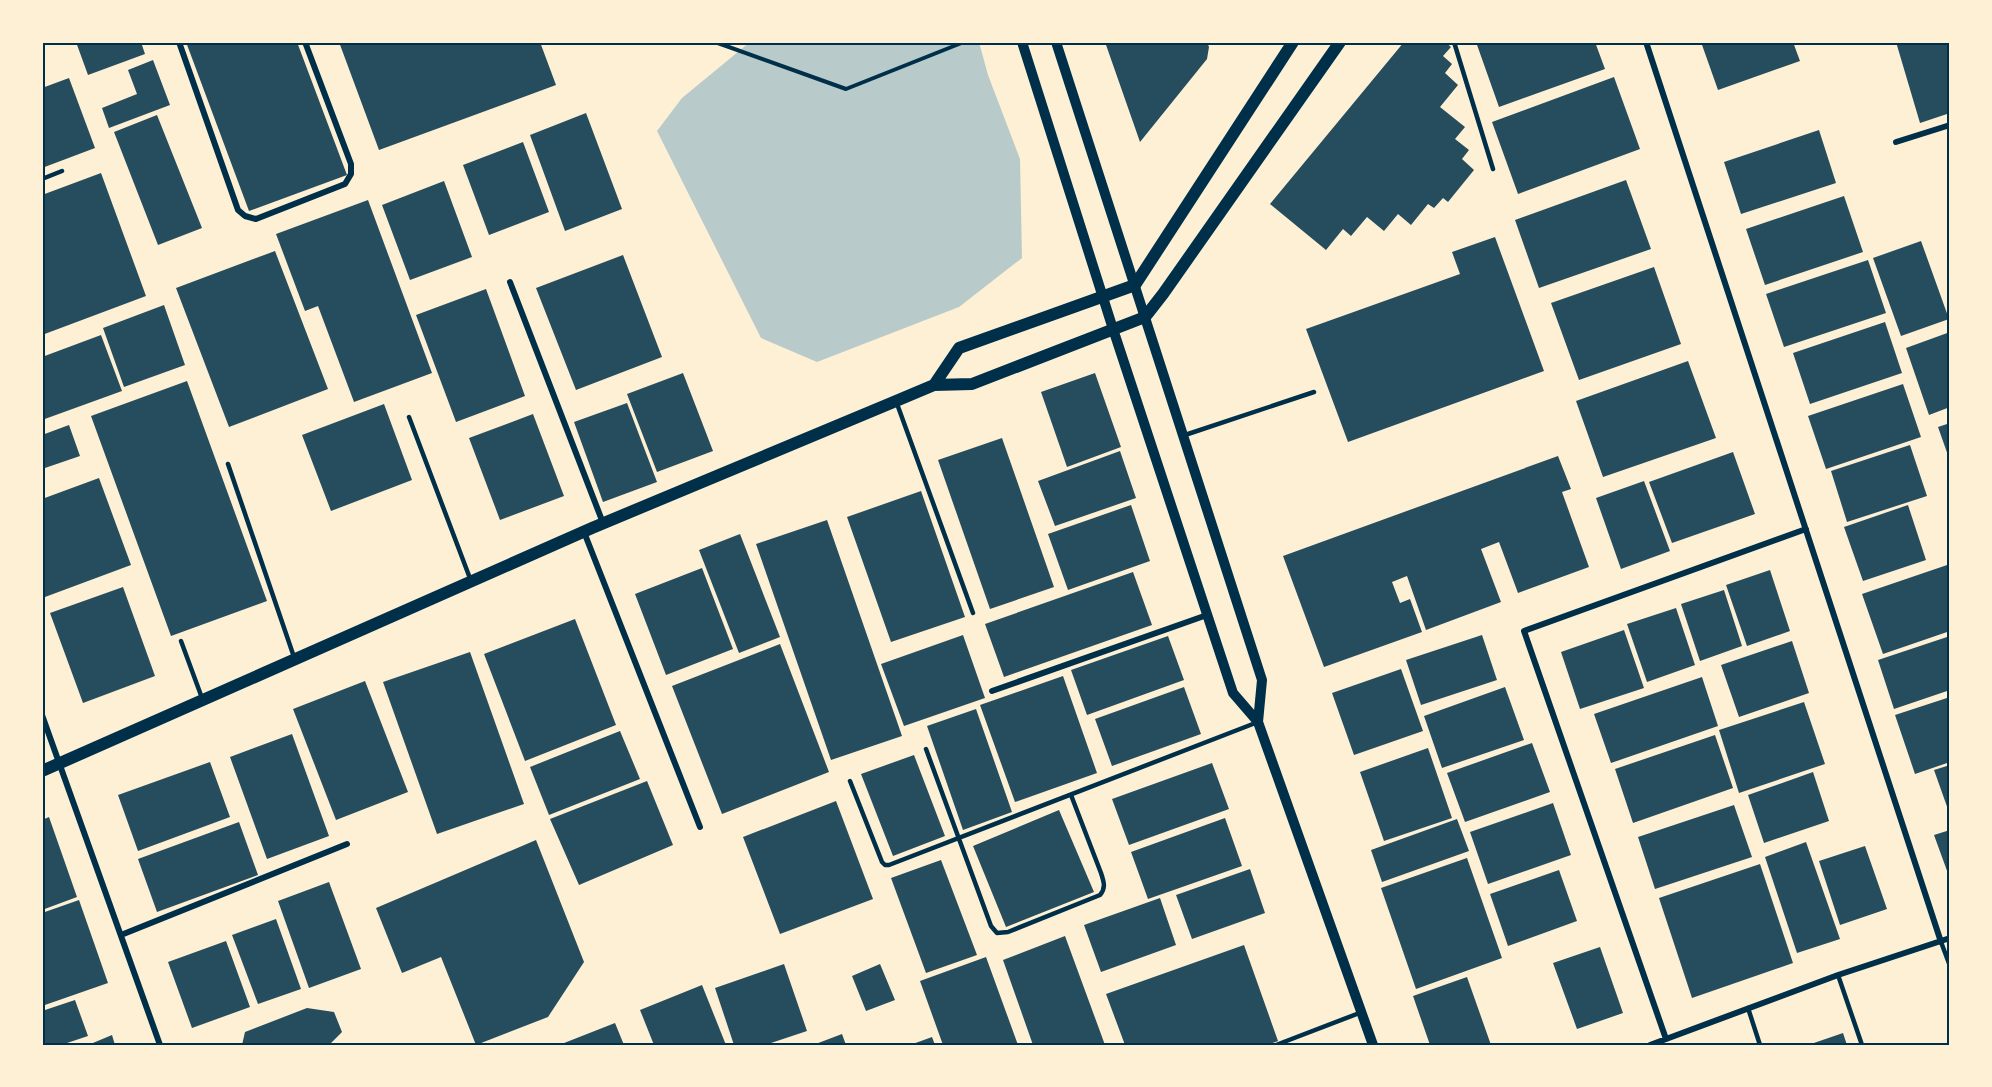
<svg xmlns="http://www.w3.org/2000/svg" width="1992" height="1087" viewBox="0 0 1992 1087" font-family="Commissioner,sans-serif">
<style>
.green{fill:#b9caca}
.building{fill:#264d5e}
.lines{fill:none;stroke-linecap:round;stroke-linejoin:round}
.path{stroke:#003049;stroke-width:4}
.service{stroke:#003049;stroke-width:4.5}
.minor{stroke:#003049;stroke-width:6}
.tertiary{stroke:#003049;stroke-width:10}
.secondary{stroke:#003049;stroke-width:12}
.neatline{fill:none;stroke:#003049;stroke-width:2}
</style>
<rect width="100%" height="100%" fill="#fdf0d5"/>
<path class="green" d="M750,42H979L988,75L1020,159L1022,258L959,307L817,362L761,338L657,131L682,98Z"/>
<path class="building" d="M76,42H141L145,54L88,75Z
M186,42H297L347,175L249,211Z
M339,42H540L556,85L379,150Z
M1105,42H1207L1209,47L1207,59L1140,142Z
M1404,42H1445L1451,47L1443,56L1452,64L1445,73L1458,85L1440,107L1465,127L1455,139L1469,150L1462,159L1474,170L1448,202L1443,198L1434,208L1428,204L1411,225L1398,214L1384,231L1367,217L1351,236L1343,229L1326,250L1270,204Z
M1476,42H1595L1605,69L1499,107Z
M1701,42H1793L1800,61L1718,90Z
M1896,42H1950V113L1920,123Z
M153,60L170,105L109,128L102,108L137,94L128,70Z
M1614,77L1640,149L1518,194L1492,122Z
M69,78L95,148L42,168V88Z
M586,113L622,209L565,231L530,135Z
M157,115L202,228L158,245L114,132Z
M1819,130L1836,183L1741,214L1724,162Z
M523,142L549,212L489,235L463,165Z
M101,173L146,296L42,335V195Z
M1626,180L1651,249L1539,288L1515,220Z
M444,181L472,257L410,280L382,205Z
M1844,196L1863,252L1765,285L1746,229Z
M368,200L432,373L354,402L318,306L305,311L276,234Z
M1495,237L1544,371L1348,442L1306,329L1460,274L1452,252Z
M1921,241L1949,319L1901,336L1873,258Z
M275,251L328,389L229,427L176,288Z
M623,255L662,357L576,390L536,288Z
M1868,260L1886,313L1784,347L1766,294Z
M1654,267L1681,344L1579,380L1551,303Z
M486,289L525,396L456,422L416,315Z
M164,305L185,365L124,387L103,328Z
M1885,322L1902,373L1810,404L1793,353Z
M1950,332V407L1929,415L1906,348Z
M101,335L122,391L42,420V357Z
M1688,361L1716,438L1603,477L1576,401Z
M683,373L713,451L657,472L627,394Z
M1095,373L1121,447L1067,467L1041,392Z
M187,381L267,601L171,636L91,416Z
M1903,384L1921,437L1826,469L1808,416Z
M627,403L657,482L603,502L574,422Z
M384,404L412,480L331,511L302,435Z
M533,414L564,496L500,520L469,438Z
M1950,423V461L1938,427Z
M69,425L80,456L42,469V435Z
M1002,438L1054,587L990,609L938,460Z
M1910,445L1927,496L1847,522L1831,471Z
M1120,451L1136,498L1055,526L1038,481Z
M1733,452L1755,514L1672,543L1649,482Z
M1558,456L1571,489L1562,492L1589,567L1518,593L1499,542L1481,549L1501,602L1426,630L1407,576L1392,582L1400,603L1410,599L1422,632L1324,667L1283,556Z
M99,478L131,565L45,597L42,589V499Z
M1644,481L1670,551L1621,569L1596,498Z
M921,491L965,617L891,642L847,517Z
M1131,505L1150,561L1068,590L1048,534Z
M1908,505L1926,560L1863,581L1844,527Z
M827,520L902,736L831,760L756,544Z
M740,534L780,637L739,653L699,550Z
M1950,564V631L1883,654L1862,594Z
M702,568L733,649L666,675L635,594Z
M1770,570L1790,631L1747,646L1726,585Z
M1133,572L1152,625L1004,677L985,624Z
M123,587L155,676L83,703L50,613Z
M1724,590L1742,646L1700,661L1681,604Z
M1676,608L1695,665L1647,682L1627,624Z
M575,619L616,725L525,761L484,654Z
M1624,630L1644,688L1580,709L1561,652Z
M963,635L985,698L904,726L881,664Z
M1482,635L1497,680L1421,705L1406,660Z
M1168,636L1184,680L1087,715L1071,670Z
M1950,636V690L1894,709L1878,660Z
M1792,641L1809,693L1739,717L1721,665Z
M780,644L829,772L722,814L672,686Z
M470,652L524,804L437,834L383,682Z
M1401,669L1423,731L1354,755L1332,693Z
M1063,676L1097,773L1015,802L980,705Z
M1702,677L1718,726L1611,763L1594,714Z
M365,681L408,792L336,820L293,709Z
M1184,687L1201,734L1112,766L1095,719Z
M1505,687L1524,740L1442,768L1424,716Z
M1950,697V762L1915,774L1895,715Z
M1804,702L1825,764L1739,793L1719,730Z
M976,709L1012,812L963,830L927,726Z
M620,731L640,779L549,815L530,767Z
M292,734L329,836L267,859L230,757Z
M1715,735L1733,788L1633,823L1615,769Z
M1532,743L1550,792L1465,822L1447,773Z
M1428,748L1452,818L1384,841L1360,772Z
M914,755L945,836L893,856L861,774Z
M210,762L230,817L138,851L118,795Z
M1212,763L1229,809L1129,845L1112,799Z
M1950,765V815L1934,770Z
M1813,772L1829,821L1764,843L1748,795Z
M647,781L673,845L579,885L550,819Z
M836,801L873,899L780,934L743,837Z
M1553,803L1571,855L1488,884L1470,832Z
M1734,805L1752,857L1655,889L1638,837Z
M1059,810L1094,892L1006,927L973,846Z
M49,817L77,897L42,910V820Z
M1225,818L1242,866L1148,899L1131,852Z
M1457,819L1469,851L1382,882L1371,850Z
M239,822L258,875L157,912L138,859Z
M1950,830V879L1934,835Z
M536,840L584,962L548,1017L476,1045L441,957L402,973L376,908Z
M1806,842L1840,939L1797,953L1765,857Z
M1865,846L1887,909L1840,925L1819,861Z
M1467,858L1502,958L1416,989L1381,888Z
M941,860L977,955L926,973L891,878Z
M1760,864L1793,963L1692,998L1659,898Z
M1250,869L1265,913L1192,939L1176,895Z
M1559,870L1577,921L1508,946L1490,894Z
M329,882L361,969L309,988L278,901Z
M1160,898L1176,945L1101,972L1084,925Z
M79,900L108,983L42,1006V913Z
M276,919L301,989L258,1004L232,935Z
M1065,936L1105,1045H1033L1003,960Z
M226,941L250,1007L192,1028L168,962Z
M1244,945L1278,1041L1267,1045H1125L1106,994Z
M1600,947L1623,1013L1577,1029L1553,963Z
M986,957L1018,1045H943L920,981Z
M784,964L807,1031L765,1045H734L715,988Z
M880,964L895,1000L866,1011L852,976Z
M1467,977L1491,1045H1430L1413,996Z
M702,985L726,1045H654L640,1010Z
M75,1000L88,1036L61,1045H42V1011Z
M307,1008L334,1012L342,1032L329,1045H242L245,1032Z
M615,1023L624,1045H559Z
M1843,1033L1847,1045H1808Z
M842,1034L846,1045H813Z
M112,1035L115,1045H88Z
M932,1037L935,1045H910Z"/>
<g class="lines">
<path class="path" d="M715,42L846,89L964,42"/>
<path class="service" d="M1454,42L1493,169
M42,179L62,171
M896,401L973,613
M409,417L471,581
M1185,435L1314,392
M228,464L294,657
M181,641L202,698
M926,749L991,926L997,933L1008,932L1100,895C1106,888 1104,882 1101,873L1071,795
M850,781L882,862L885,865H889L1258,722
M1941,942L1950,966
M1838,975L1862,1045
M1748,1008L1760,1045
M1276,1045L1362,1012"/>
<path class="minor" d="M179,42L238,210L245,216L256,219L345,184L351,174V164L305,42
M1646,42L1941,942
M1896,142L1950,125
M510,282L603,523
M584,532L700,827
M992,691L1207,615
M42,715L160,1045
M121,935L347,844
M1666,1039L1524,631L1806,529
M1650,1045L1838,975L1950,938"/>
<path class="tertiary" d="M1022,42L1113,329L1233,693L1258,722L1373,1045
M1056,42L1262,680L1258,722"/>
<path class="secondary" d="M934,385L959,348L1135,285L1293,42
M42,771L592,528L896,401L934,385L972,384L1145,317L1163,294L1340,42"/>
</g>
<rect width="1992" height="1087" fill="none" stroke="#fdf0d5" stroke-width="87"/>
<rect x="44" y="44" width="1904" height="1000" class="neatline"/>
</svg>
